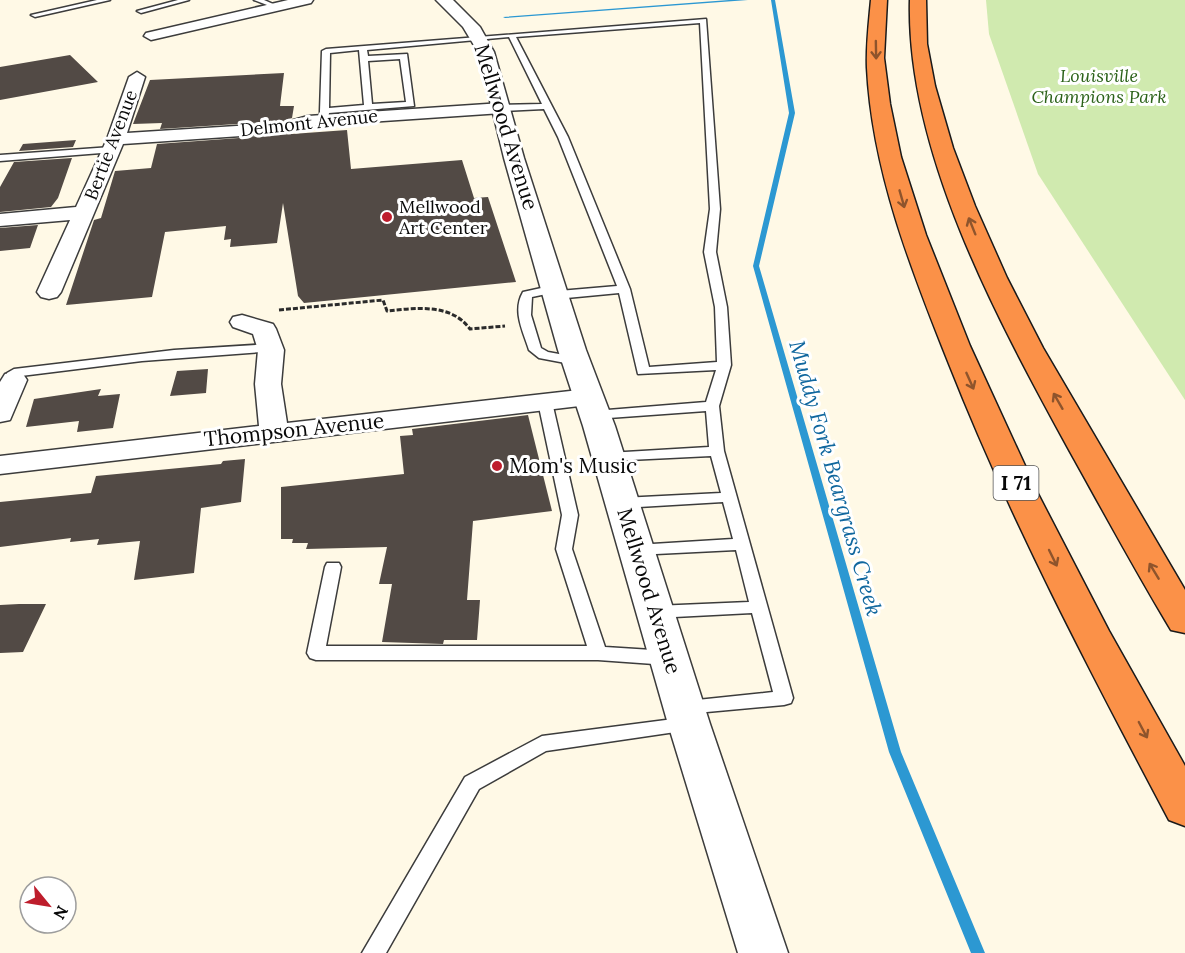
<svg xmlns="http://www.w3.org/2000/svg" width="1185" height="953" viewBox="0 0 1185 953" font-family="Lora,serif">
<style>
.green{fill:#d0eaaf}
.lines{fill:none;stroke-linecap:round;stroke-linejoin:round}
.stream{fill:#2c98d2;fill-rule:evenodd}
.building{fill:#524a45}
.service-casing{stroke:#3c3c3c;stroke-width:3}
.minor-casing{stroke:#3c3c3c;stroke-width:3}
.tertiary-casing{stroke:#3c3c3c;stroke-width:3}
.motorway-casing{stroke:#1a1a1a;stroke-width:3}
.path{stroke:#2b2b2b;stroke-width:3;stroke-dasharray:5 2;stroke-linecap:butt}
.service{fill:#fff;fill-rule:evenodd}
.minor{fill:#fff;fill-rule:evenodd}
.tertiary{fill:#fff;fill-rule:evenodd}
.motorway{fill:#fb9148;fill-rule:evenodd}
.oneway{stroke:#8e542c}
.poi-dot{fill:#be1d2c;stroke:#fff;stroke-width:2}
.labels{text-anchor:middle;stroke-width:6;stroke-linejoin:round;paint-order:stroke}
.far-park-label{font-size:18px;font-style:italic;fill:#2b6219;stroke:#fff}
.far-street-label{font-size:18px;fill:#090909;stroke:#fff}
.far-poi-label{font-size:18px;fill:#090909;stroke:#fff;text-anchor:start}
.shield{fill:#fff;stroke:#535353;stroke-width:1.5}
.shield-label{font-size:20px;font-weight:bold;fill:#090909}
.street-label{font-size:21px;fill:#090909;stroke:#fff}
.poi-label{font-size:21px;fill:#090909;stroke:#fff;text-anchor:start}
.water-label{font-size:22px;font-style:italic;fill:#10679e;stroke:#fff}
</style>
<rect width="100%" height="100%" fill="#fff9e6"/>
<path class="green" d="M986,0H1185V400L1038,174L989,34Z"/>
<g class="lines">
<path class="stream" d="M729,0H748L505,18L503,17Z
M771,0H775L795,113L759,266L901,752L985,953H971L889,752L753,266L789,113Z"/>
</g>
<path class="building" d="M70,55L98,82L0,100V67Z
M284,73L280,106H294L292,118L283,121L160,129L162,123L133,124L150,80Z
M347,130L351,169L462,160L474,198L488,197L516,282L304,303L298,296L283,203L277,243L230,247L231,239L224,240L226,226L165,232L152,297L66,305L94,220L101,218L115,171L151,168L157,144Z
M76,140L73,147L19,151L23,144Z
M72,158L58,198L51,207L0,212V187L14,162Z
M38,225L30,248L0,251V228Z
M208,369L206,393L170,396L177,371Z
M101,389L98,396L120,394L113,428L77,432L79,421L26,427L34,399Z
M528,415L552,511L473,521L467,600H480L477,640H444L443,644L382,642L392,584H379L387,547L306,549L308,543H292L293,539H281V487L404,474L400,436L413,435L412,429Z
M245,459L241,502L201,508L194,573L134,580L140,541L97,545L99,539L70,542L71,538L0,547V502L91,493L96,476L221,464L223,461Z
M19,604H46L23,652L0,653V605Z"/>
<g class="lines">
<g class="service-casing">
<path id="service" d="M97,0H110L35,17L31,15Z
M178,0H189L141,13L137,11Z
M254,0H264L280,7L275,8Z
M706,19L720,209L716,252L727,307L731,365L719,406L724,451L793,698L791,703L784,705L685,714L678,712L676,707L678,702L773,692L752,613L655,618L649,616L646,612L649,608L655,606L749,602L736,550L636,555L630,554L628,550L630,546L636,545L733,539L723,502L622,508L614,503L622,498L721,493L711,456L608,461L601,457L608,453L709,447L706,411L595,419L588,415L595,411L706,402L716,370L638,374L619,293L556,299L552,298L551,293L532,297L531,315L541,348L548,352L581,358L583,361L576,365L539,358L529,350C523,331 512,311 523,292L555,285L559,286V291L617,286L558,137L544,109L502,111L498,108L502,105L542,104L509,37L367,50L368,56L407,54L414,106L329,113L328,120L324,123L320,120V111L322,51L326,49ZM700,23L710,209L704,252L715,307L717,362L649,367L630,289L608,235L568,137L516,37ZM359,50L364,105L329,108L330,53ZM400,59L406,102L372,104L368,61Z
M111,147L114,148V152L0,161V155Z
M270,344L275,345L276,348L275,351L142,361L21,376L19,383L14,384L7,380V373L14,369L174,350Z
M545,398L552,402L578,515L572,549L605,647L668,651L674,653L677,658L674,663L668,665L598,660H316L310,658L307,653L325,567L327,563H339L341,567L326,646H587L556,549L562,515L538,402Z
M689,717L696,719L699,724L696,729L546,751L479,789L386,953H362L465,777L542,736Z"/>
</g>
<g class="minor-casing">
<path id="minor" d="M288,0H313L311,3L151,40L144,36L146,33Z
M137,72L145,77L127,133L283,123L308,116L502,103L508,104L511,108L508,112L502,113L309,126L284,133L123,144L61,292L57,297L49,299L41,297L37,292L70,220L0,226V214L76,207L107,139L129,77Z
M242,315L273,324L276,329L284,350L281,384L287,423L588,389L598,391L602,397L598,403L588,405L0,474V456L259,426L255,384L258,350L253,334L233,327L230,322L233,317Z
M14,372L23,374L27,380L10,420L0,422V382L5,374Z"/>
</g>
<g class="tertiary-casing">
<path id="tertiary" d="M436,0H453L480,27L494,52L524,158L586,350L615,426L710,724L788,953H738L668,724L583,426L558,350L504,158L478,52L463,27Z"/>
</g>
<g class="motorway-casing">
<path id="motorway" d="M871,0H887L884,58L890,104L901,157L926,235L970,346L1038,494L1109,631L1185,766V826L1169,820C1090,671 1011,521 949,364C911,269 872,170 867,68C866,45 869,22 871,0Z
M910,0H926L927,44L935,86L953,148L975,206L1007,278L1043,348L1185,590V633L1171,630C1135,570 1102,509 1068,448C997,318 906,151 910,0Z"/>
</g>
<path class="path" d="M279,310L383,300L387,311C416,308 451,303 470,329L505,326"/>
<use href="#service" class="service"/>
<use href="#minor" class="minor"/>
<use href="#tertiary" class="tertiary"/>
<use href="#motorway" class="motorway"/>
</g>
<defs><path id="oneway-shaft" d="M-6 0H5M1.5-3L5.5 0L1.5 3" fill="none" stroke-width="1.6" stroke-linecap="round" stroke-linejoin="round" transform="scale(1.5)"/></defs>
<g class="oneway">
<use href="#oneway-shaft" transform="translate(876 50) rotate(89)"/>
<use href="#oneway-shaft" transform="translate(902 199) rotate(74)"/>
<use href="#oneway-shaft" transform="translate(972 226) rotate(-112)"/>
<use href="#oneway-shaft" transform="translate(970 381) rotate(66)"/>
<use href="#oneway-shaft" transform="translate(1058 401) rotate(-120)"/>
<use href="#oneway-shaft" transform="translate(1053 558) rotate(64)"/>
<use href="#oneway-shaft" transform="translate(1154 571) rotate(-121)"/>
<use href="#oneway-shaft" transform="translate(1143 730) rotate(62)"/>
</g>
<g class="poi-dot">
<circle cx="387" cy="217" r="6"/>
<circle cx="497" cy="466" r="6"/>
</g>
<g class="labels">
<g class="far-park-label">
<text x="1099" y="82">Louisville<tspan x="1099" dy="21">Champions Park</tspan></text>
</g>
<g class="far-street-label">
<text transform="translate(309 123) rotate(-6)" y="6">Delmont Avenue</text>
<text transform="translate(111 145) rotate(-69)" y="6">Bertie Avenue</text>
</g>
<g class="far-poi-label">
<text x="399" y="213">Mellwood<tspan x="399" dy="21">Art Center</tspan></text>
</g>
<rect class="shield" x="993.5" y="466" width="45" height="34" rx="4.5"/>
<g class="shield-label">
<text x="1016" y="490">I 71</text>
</g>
<g class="street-label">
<text transform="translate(506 127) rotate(73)" y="7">Mellwood Avenue</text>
<text transform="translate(294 430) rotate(-6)" y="7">Thompson Avenue</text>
<text transform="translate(649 591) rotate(73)" y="7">Mellwood Avenue</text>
</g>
<g class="poi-label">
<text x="509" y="473">Mom's Music</text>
</g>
<g class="water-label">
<text transform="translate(836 478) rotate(74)" y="8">Muddy Fork Beargrass Creek</text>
</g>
</g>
<g transform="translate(48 905) rotate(120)"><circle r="28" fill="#ffffff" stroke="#9d9d9d" stroke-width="1.5"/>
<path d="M0-4.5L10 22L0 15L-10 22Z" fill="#be1d2c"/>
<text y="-9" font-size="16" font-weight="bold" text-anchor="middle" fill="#090909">N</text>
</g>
</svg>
